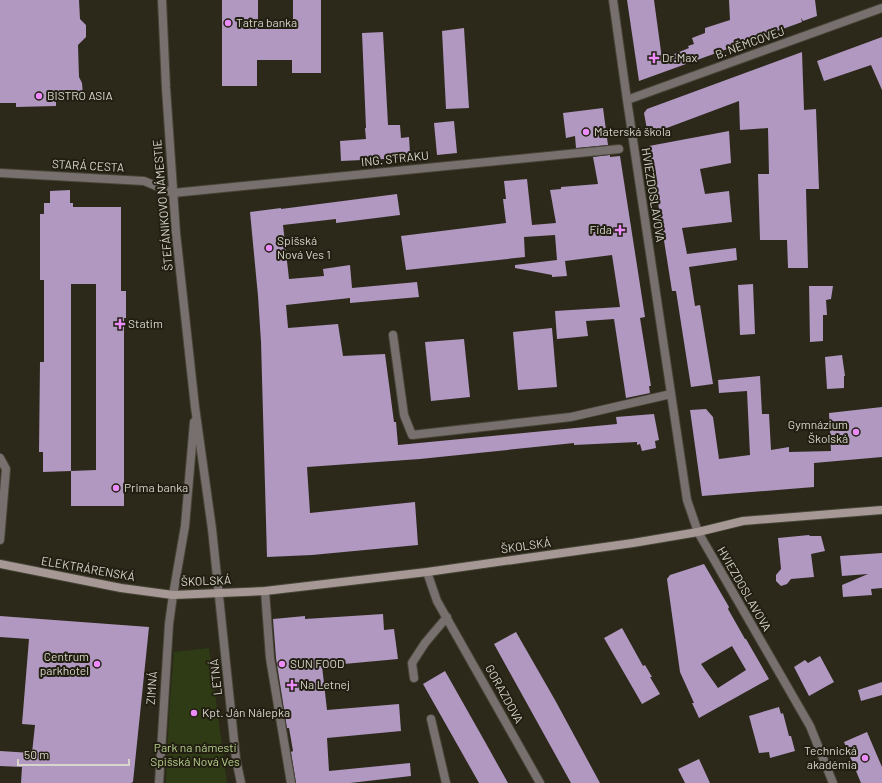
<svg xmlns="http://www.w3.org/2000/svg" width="882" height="783" viewBox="0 0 882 783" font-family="Barlow,sans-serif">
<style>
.green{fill:#2e3b14}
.building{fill:#b098c1;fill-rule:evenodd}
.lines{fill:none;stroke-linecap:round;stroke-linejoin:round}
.pedestrian-casing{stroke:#474537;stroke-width:10}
.minor-casing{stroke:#474537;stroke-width:10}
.tertiary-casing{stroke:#474537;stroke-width:10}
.secondary-casing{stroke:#474537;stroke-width:10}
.pedestrian{stroke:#78706e;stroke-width:8}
.minor{stroke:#78706e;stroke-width:8}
.tertiary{stroke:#78706e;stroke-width:8}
.secondary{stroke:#a69995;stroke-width:8}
.poi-dot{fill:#ec8cfa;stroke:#221f12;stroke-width:1.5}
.labels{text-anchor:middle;stroke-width:4;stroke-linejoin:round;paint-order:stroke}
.poi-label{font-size:12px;fill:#d7d5cc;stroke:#221f12;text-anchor:start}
.street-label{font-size:12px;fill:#d7d5cc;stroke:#221f12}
.park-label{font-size:12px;fill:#b5cf8b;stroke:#221f12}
</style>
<rect width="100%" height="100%" fill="#2c291b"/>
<path class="green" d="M209,648L227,783H166L169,714L174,652Z"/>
<path class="building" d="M0,0H79L80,19L86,25V37L78,45L79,77L82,83L83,95H56V106L16,107V103H0Z
M222,0H258V29H293V0H321V73H292V60H257V86H222Z
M627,0H654L662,59L689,48L688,46L694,44L692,38L705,33V28L730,20L729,0H815L817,16L803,21L801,18L802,22L639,81Z
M464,28L469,108L446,109L442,31Z
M383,32L388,125H400L401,138L409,137L410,153L405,154V158L341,161L340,141L366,139L365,128H366L362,33Z
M882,37V90L871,65L824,81L817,61Z
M802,52L804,110L816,109L819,189H806L808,268H788L787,240H760L758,174H769L768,128L740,130L739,101L648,135L644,113L647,109Z
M603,108L608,145L576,148L575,136L566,138L563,113Z
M454,121L457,153L437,155L434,123Z
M729,131L731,163L700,169L705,194L729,191L732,222L682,228L687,254L736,248L737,260L689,267L695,306L700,305L713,384L691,387L676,291H672L649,146Z
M610,155V157L620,156L645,317L640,318L651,386H649L650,393L626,398L614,319L586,321L588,336L557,339L555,311L620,307L612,255L565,261L567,276L552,277V275L515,268V265L557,260L555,235L524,237L525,257L406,270L401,236L506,223L503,199H506L504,181L527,179L532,225L556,223L550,190L561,189V187L598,184L593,157Z
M70,190V203H73V207H121V291H126V318H124V506H71V471L43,472V452H39L40,362H44V280H40V214H44V203H50V191ZM71,284H96V470L71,471Z
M397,194L400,215L336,223V219L283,225L289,279L324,276L323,269L350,265L352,288L417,282L419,297L350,303V298L286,305L288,328L338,324L343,356L385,354L394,422H396L398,445L617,424L616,417L654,414L659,440L655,441L656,448L642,451L640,444L637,445V442L574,445V443L420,459L307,467L310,513L415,502L418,545L312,555L267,557L261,342L258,296L250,212L281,208V209Z
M753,284L755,334L740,335L738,285Z
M809,286H833L831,299L826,300L827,315H823V341L810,342Z
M552,328L557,387L518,390L513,332Z
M464,339L470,397L431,401L425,342Z
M842,355L845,376H844V388L827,389L825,357Z
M760,376L762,414H769L771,450L789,447V452L831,451L829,413L882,407V457L814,463V487L702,496L690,410L706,409L713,417L719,459L750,455L747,391L719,393L718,380Z
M809,535L810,536H821L825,551L811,554L814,577L791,579L787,584L781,586L776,581V575L781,569L778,538Z
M882,553V588L871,589L872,595L843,597L842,585L868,574L842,576L840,556Z
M704,564L729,607L728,609L745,639H746L769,679L699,718L692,703H694L680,672L667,579L670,575ZM732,646L746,670L718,688L701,664Z
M383,614L384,630L394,629L398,659L322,666L327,710L399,704L401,731L327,738L329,771L410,763L411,776L350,783H296L291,752L293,751L289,728H287L276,658L273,619L305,616V619Z
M0,616L149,627L133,782L131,783H21L22,767L0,766V751L32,753L35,725L22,724L29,639L0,637Z
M622,628L643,666L645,665L652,677H650L660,694L642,704L604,638Z
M516,632L555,700L600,783H571L494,644Z
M820,656L834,682L809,696L794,667L805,660L808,663Z
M445,671L484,740L508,783H479L423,684Z
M882,682V695L861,701L858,690Z
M779,707L781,714L783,713L789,736H791L795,751L770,758L769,752L759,753L749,716Z
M867,732L882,767V783H861L844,742Z
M699,759L710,783H685L678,769Z"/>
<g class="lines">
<g class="pedestrian-casing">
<path id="pedestrian" d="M265,591L270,658L291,783"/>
</g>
<g class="minor-casing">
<path id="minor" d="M613,0L627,100L687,500L698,532L810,726L833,783
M627,100L882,8
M0,173L144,181L173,193L619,149
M393,335L404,415L412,435L571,417L671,394
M0,458L6,469L0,540
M427,572L437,601L540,783
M414,678L412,663L425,643L447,617
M431,719L446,783
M159,783L169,624L173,595"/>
</g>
<g class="tertiary-casing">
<path id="tertiary" d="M162,0L166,88L176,233L195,407L212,529L236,759L241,783
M173,595L185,526L194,422"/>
</g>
<g class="secondary-casing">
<path id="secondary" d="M0,564L121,588L173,595L265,591L427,572L633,543L698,532L743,521L882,510"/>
</g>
<use href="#pedestrian" class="pedestrian"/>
<use href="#minor" class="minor"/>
<use href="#tertiary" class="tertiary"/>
<use href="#secondary" class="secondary"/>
</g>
<g class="poi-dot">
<circle cx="228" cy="23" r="4"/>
<path d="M652 52h4v4h4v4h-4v4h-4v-4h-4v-4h4z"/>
<circle cx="39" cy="96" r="4"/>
<circle cx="586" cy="132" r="4"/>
<path d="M618 224h4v4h4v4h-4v4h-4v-4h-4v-4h4z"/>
<circle cx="269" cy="248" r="4"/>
<path d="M118 318h4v4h4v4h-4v4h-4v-4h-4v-4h4z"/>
<circle cx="856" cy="432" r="4"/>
<circle cx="116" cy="488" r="4"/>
<circle cx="97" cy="664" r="4"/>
<circle cx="282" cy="664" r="4"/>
<path d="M290 679h4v4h4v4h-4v4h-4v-4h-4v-4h4z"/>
<circle cx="194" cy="713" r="4"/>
<circle cx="865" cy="758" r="4"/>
</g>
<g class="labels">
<g class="poi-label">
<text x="236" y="27">Tatra banka</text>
<text x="662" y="62">Dr.Max</text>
<text x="47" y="100">BISTRO ASIA</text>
<text x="594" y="136">Materská škola</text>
<text x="612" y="234" text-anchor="end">Fida</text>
<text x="277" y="245">Spišská<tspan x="277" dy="14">Nová Ves 1</tspan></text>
<text x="128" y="328">Statim</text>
<text x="848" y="429" text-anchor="end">Gymnázium<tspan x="848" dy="14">Školská</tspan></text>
<text x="124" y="492">Prima banka</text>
<text x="89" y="661" text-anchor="end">Centrum<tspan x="89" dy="14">parkhotel</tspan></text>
<text x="290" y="668">SUN FOOD</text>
<text x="300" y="689">Na Letnej</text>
<text x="202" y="717">Kpt. Ján Nálepka</text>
<text x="857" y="755" text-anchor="end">Technická<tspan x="857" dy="14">akadémia</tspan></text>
</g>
<g class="street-label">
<text transform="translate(750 43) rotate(-20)" y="4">B. NĚMCOVEJ</text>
<text transform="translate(395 159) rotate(-6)" y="4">ING. STRAKU</text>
<text transform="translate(88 166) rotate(3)" y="4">STARÁ CESTA</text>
<text transform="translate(653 195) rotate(81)" y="4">HVIEZDOSLAVOVA</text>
<text transform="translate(163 205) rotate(-95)" y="4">ŠTEFÁNIKOVO NÁMESTIE</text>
<text transform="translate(526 546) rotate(-8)" y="4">ŠKOLSKÁ</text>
<text transform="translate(88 569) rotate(10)" y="4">ELEKTRÁRENSKÁ</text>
<text transform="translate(206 581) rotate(-2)" y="4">ŠKOLSKÁ</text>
<text transform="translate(744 589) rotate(60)" y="4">HVIEZDOSLAVOVA</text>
<text transform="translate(216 677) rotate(-96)" y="4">LETNÁ</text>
<text transform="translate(152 688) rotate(-86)" y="4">ZIMNÁ</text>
<text transform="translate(504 694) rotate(61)" y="4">GORAZDOVA</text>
</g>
<g class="park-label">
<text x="195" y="752">Park na námestí<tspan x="195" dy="14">Spišská Nová Ves</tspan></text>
</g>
</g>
<path d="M18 759v6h111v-6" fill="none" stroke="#d7d5cc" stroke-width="2"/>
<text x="24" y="759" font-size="12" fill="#d7d5cc" stroke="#221f12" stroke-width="3" paint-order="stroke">50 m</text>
</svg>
